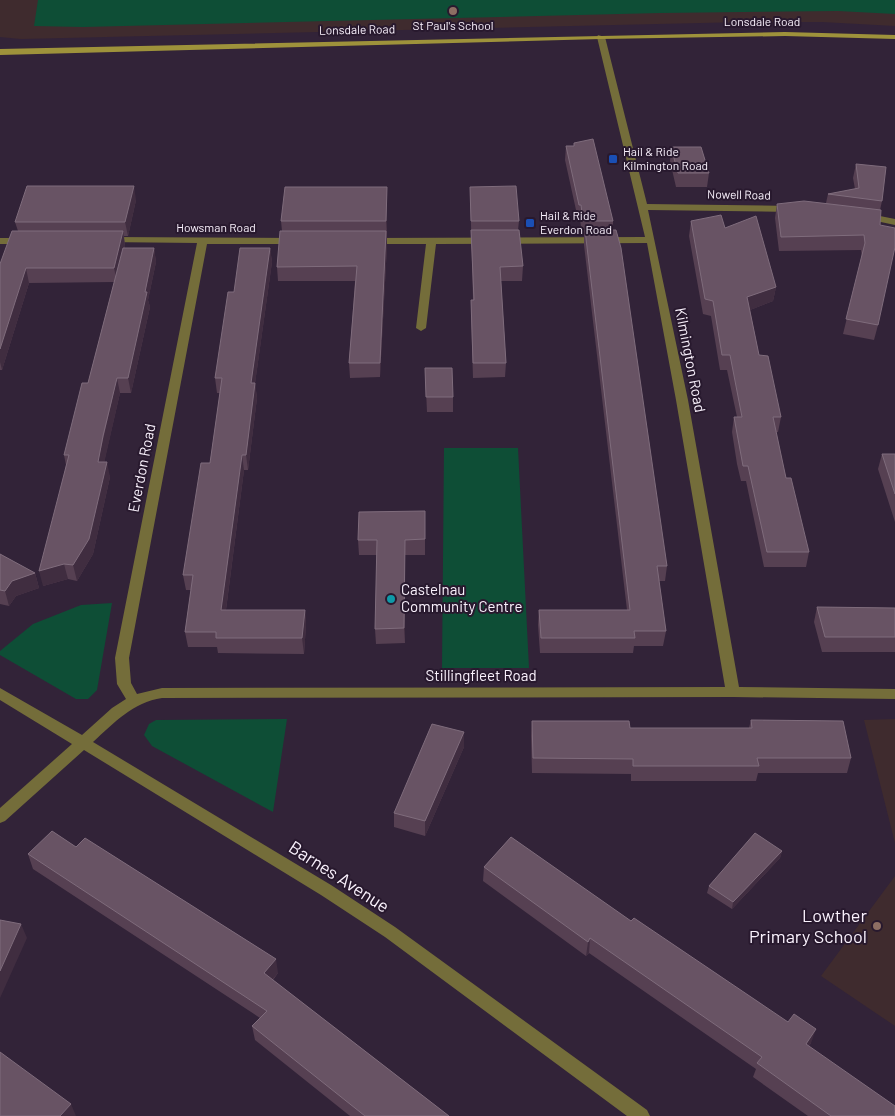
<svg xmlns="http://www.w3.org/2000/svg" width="895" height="1116" viewBox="0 0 895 1116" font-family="Barlow,sans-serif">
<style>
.industrial{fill:#3f2b2e}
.green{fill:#0e4e36}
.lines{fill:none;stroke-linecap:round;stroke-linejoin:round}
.minor{fill:#746d3a;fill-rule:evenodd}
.secondary{fill:#9e923b;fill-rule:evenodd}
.wall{fill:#564052}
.shaded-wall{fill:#402d40}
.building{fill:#685364;stroke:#7f6c7c}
.education-dot{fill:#8d6e63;stroke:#28192e;stroke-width:2}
.transit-dot{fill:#1a4fb4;stroke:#28192e;stroke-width:2}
.culture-dot{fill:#0f9aa8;stroke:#28192e;stroke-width:2}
.labels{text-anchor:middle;stroke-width:4;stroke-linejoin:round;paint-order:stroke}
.far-street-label{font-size:12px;fill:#faf2fd;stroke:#28192e}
.far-poi-label{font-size:12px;fill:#faf2fd;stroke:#28192e;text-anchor:start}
.street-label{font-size:15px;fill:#faf2fd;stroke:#28192e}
.poi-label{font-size:15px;fill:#faf2fd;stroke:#28192e;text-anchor:start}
.near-street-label{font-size:18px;fill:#faf2fd;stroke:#28192e}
.near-poi-label{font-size:18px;fill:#faf2fd;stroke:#28192e;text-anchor:end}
</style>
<rect width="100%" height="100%" fill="#322338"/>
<path class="industrial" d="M0,0H895V26L822,22H744L21,39L0,37Z
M895,719V843L864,720Z
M895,876V1026L821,976Z"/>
<path class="green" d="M38,0H895V14L838,11L660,13L83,27L34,26Z
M444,448H518L529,668H442Z
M112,603L97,690L88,699H76L0,655V651L33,624L81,605Z
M287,719L273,812L152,746L144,735L149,724L156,720Z"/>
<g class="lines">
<path class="minor" d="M598,35L605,37L647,204L793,206L798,209L793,212L648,210L688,400L739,687L895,689V699L733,697L162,698C133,702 114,723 93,742L331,885L395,927L647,1110L650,1116H627L385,937L321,895L84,750L5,821L0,823V808L72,744L0,700V688L82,735L112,708L126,699L117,684L115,658L197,243L104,242V238L108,237L296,238L301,241L296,244H207L129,658L131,683L137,694L162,688L725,687L676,400L647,243L436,244L426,328L421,331L416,328L426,244H371L366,241L371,238L645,237L597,37Z
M865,213L895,219V225L862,218L860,216Z
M0,238H26L31,241L26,244H0Z"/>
<path class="secondary" d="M785,32L895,35V39L785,36L601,39L0,55V49Z"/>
</g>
<path class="wall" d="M574,143L613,221V230L667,566L665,581H659L666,631L663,646H634L633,653H540L538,625L539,610H627L584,245V235H582L580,219H578L565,160L566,146H574Z
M671,147L709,173L707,187H676L670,161Z
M856,164L882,201L880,210L878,325L874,340L843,334L862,257L861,250L779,251L775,218L777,204L826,203L828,194L855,189L853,178Z
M387,187V245L380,377L350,378L349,363L355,281H278L277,267L282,231L281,221Z
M470,187L519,221L518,230L523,266L522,281H501L506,363L505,377L473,378L471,314V300H473Z
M136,200L128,236H124L125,246V248H154L156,262L148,300L150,307L131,393H120L104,462L110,477L93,554L77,581L68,579L43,586L66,465L64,455L88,383L114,282L29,283L2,370H0V264L18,231L15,222Z
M691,221L725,228L776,287L773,301L750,310L759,355L781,417L778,432H776L786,478L809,552L806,567H764L746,481H741L737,464L732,432L734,417H737L727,370H720L711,316L703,314L689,236Z
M270,248L272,262L255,383L257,398L248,470H244L226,610H305L306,625L304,654L218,653L217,647H188L185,632L191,590H186L183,575L210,463L220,393H217L215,378Z
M425,368L453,397V412H427Z
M882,454H895V522L878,469Z
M425,511V555H405V643L376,644L375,629L377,555H359L358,540Z
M0,554L35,573L39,588L16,596L9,606L0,604Z
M817,607L895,608V652H822L814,622Z
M751,720L851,758L847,773H758L756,781H631V774L532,773L531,736L532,721L630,728H749Z
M464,732V747L425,836L394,827V813Z
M782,851L780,858L732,909L707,893L709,886Z
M28,854L278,973L273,980L449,1116H350L255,1040L252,1026L260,1018L33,869Z
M484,867L631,921L811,1043L809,1046L895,1116H808L753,1077L756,1069L589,953L586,956L483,881Z"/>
<path class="shaded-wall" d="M134,186L136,200L128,236L125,222Z
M387,187V236L386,221Z
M123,231L125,246L117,282L114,268Z
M386,231L387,245L380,377V363Z
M154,248L156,262L148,300L150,307L131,393L128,378Z
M270,248L272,262L253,398L251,383Z
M26,268L29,283L2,370L0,362V349Z
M776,287L773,301L745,312L747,297Z
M117,378L120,393L101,477L98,462Z
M255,383L257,398L248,470L246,455Z
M242,455L244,470L224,625L221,610Z
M107,462L110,477L93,554L77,581L73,565Z
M405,540V643L404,628Z
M64,564L68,579L43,586L39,571Z
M35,573L39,588L16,596L9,606L5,591L12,581Z
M305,610L306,625L304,654L302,638Z
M464,732V747L425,836V821Z
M782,851L780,858L732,909L733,902Z
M21,924L27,938L0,998V971Z
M590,938L589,953L586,956L588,942Z
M276,959L278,973L266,987L264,973Z
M816,1029L811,1043L801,1057L806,1044Z
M71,1104L76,1116H60Z"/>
<path class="building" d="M593,139L613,221H583L581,205H579L566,146H574V143Z
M671,147H701L709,173H678Z
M856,164L886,167L882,201L828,194L859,188Z
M27,186H134L125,222H15Z
M516,186L519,221H471L470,187Z
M285,187H387L386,221H281Z
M804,201L881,210L880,225L895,228V247L878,325L846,319L865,243L864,235L781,237L777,204Z
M721,215L725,228L756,216L776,287L747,297L759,355L768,356L781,417H773L780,450L786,478H791L809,552H767L748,466H743L734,417H742L730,355H722L713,301L705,299L691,221Z
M471,230H519L523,266L500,267L506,363H473L471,300H474Z
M585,230H616L621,248L667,566H657L666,631H634L635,638H541L539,610H630Z
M12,231H123L114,268H26L0,349V264Z
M280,231H386L380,363H349L357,266L277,267Z
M123,248H154L145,292H147L128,378H117L103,436L98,462H107L89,539L73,565L64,564L39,571L69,455H64L82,383H88Z
M240,248H270L251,383H255L246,455H242L221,610H305L302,638H216V632H185L193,575H183L201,463H210L222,378H215L228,292H234Z
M425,368H452L453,397H426Z
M882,454H895V494Z
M425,511V539L405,540L404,628L375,629L377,540H358L359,512Z
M0,554L35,573L12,581L5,591L0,590Z
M817,607L895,608V637H825Z
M751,720L843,721L851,758H757L759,766H633V759L533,758L532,721H629L630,728H752Z
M432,724L464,732L425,821L394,813Z
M52,831L76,847L85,838L276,959L264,973L449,1116H365L252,1026L267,1011L28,854Z
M755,833L782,851L733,902L709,886Z
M511,837L631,921L634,918L788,1022L794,1014L816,1029L806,1044L895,1106V1116H831L757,1063L762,1057L590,938L588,942L484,867Z
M0,920L21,924L0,971Z
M0,1052L71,1104L60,1116H0Z"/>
<g class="education-dot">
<circle cx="453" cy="11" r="5"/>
<circle cx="877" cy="926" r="5"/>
</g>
<g class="transit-dot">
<rect x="608" y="154" width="10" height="10" rx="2.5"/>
<rect x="525" y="218" width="10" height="10" rx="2.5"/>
</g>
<circle class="culture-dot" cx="391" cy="599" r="5"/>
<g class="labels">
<g class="far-street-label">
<text x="762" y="26">Lonsdale Road</text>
<text transform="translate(357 30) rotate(-1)" y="4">Lonsdale Road</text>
<text transform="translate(739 195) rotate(1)" y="4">Nowell Road</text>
<text x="216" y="232">Howsman Road</text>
</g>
<g class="far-poi-label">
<text x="453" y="30" text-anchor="middle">St Paul's School</text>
<text x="623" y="156">Hail &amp; Ride<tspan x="623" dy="14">Kilmington Road</tspan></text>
<text x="540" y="220">Hail &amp; Ride<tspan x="540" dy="14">Everdon Road</tspan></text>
</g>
<g class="street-label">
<text transform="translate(690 360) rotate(79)" y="5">Kilmington Road</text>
<text transform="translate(142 468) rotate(-79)" y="5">Everdon Road</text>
<text x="481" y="681">Stillingfleet Road</text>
</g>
<g class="poi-label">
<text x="401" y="595">Castelnau<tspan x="401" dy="17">Community Centre</tspan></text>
</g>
<g class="near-street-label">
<text transform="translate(339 877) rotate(33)" y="6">Barnes Avenue</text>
</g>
<g class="near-poi-label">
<text x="867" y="922">Lowther<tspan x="867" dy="21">Primary School</tspan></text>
</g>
</g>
</svg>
